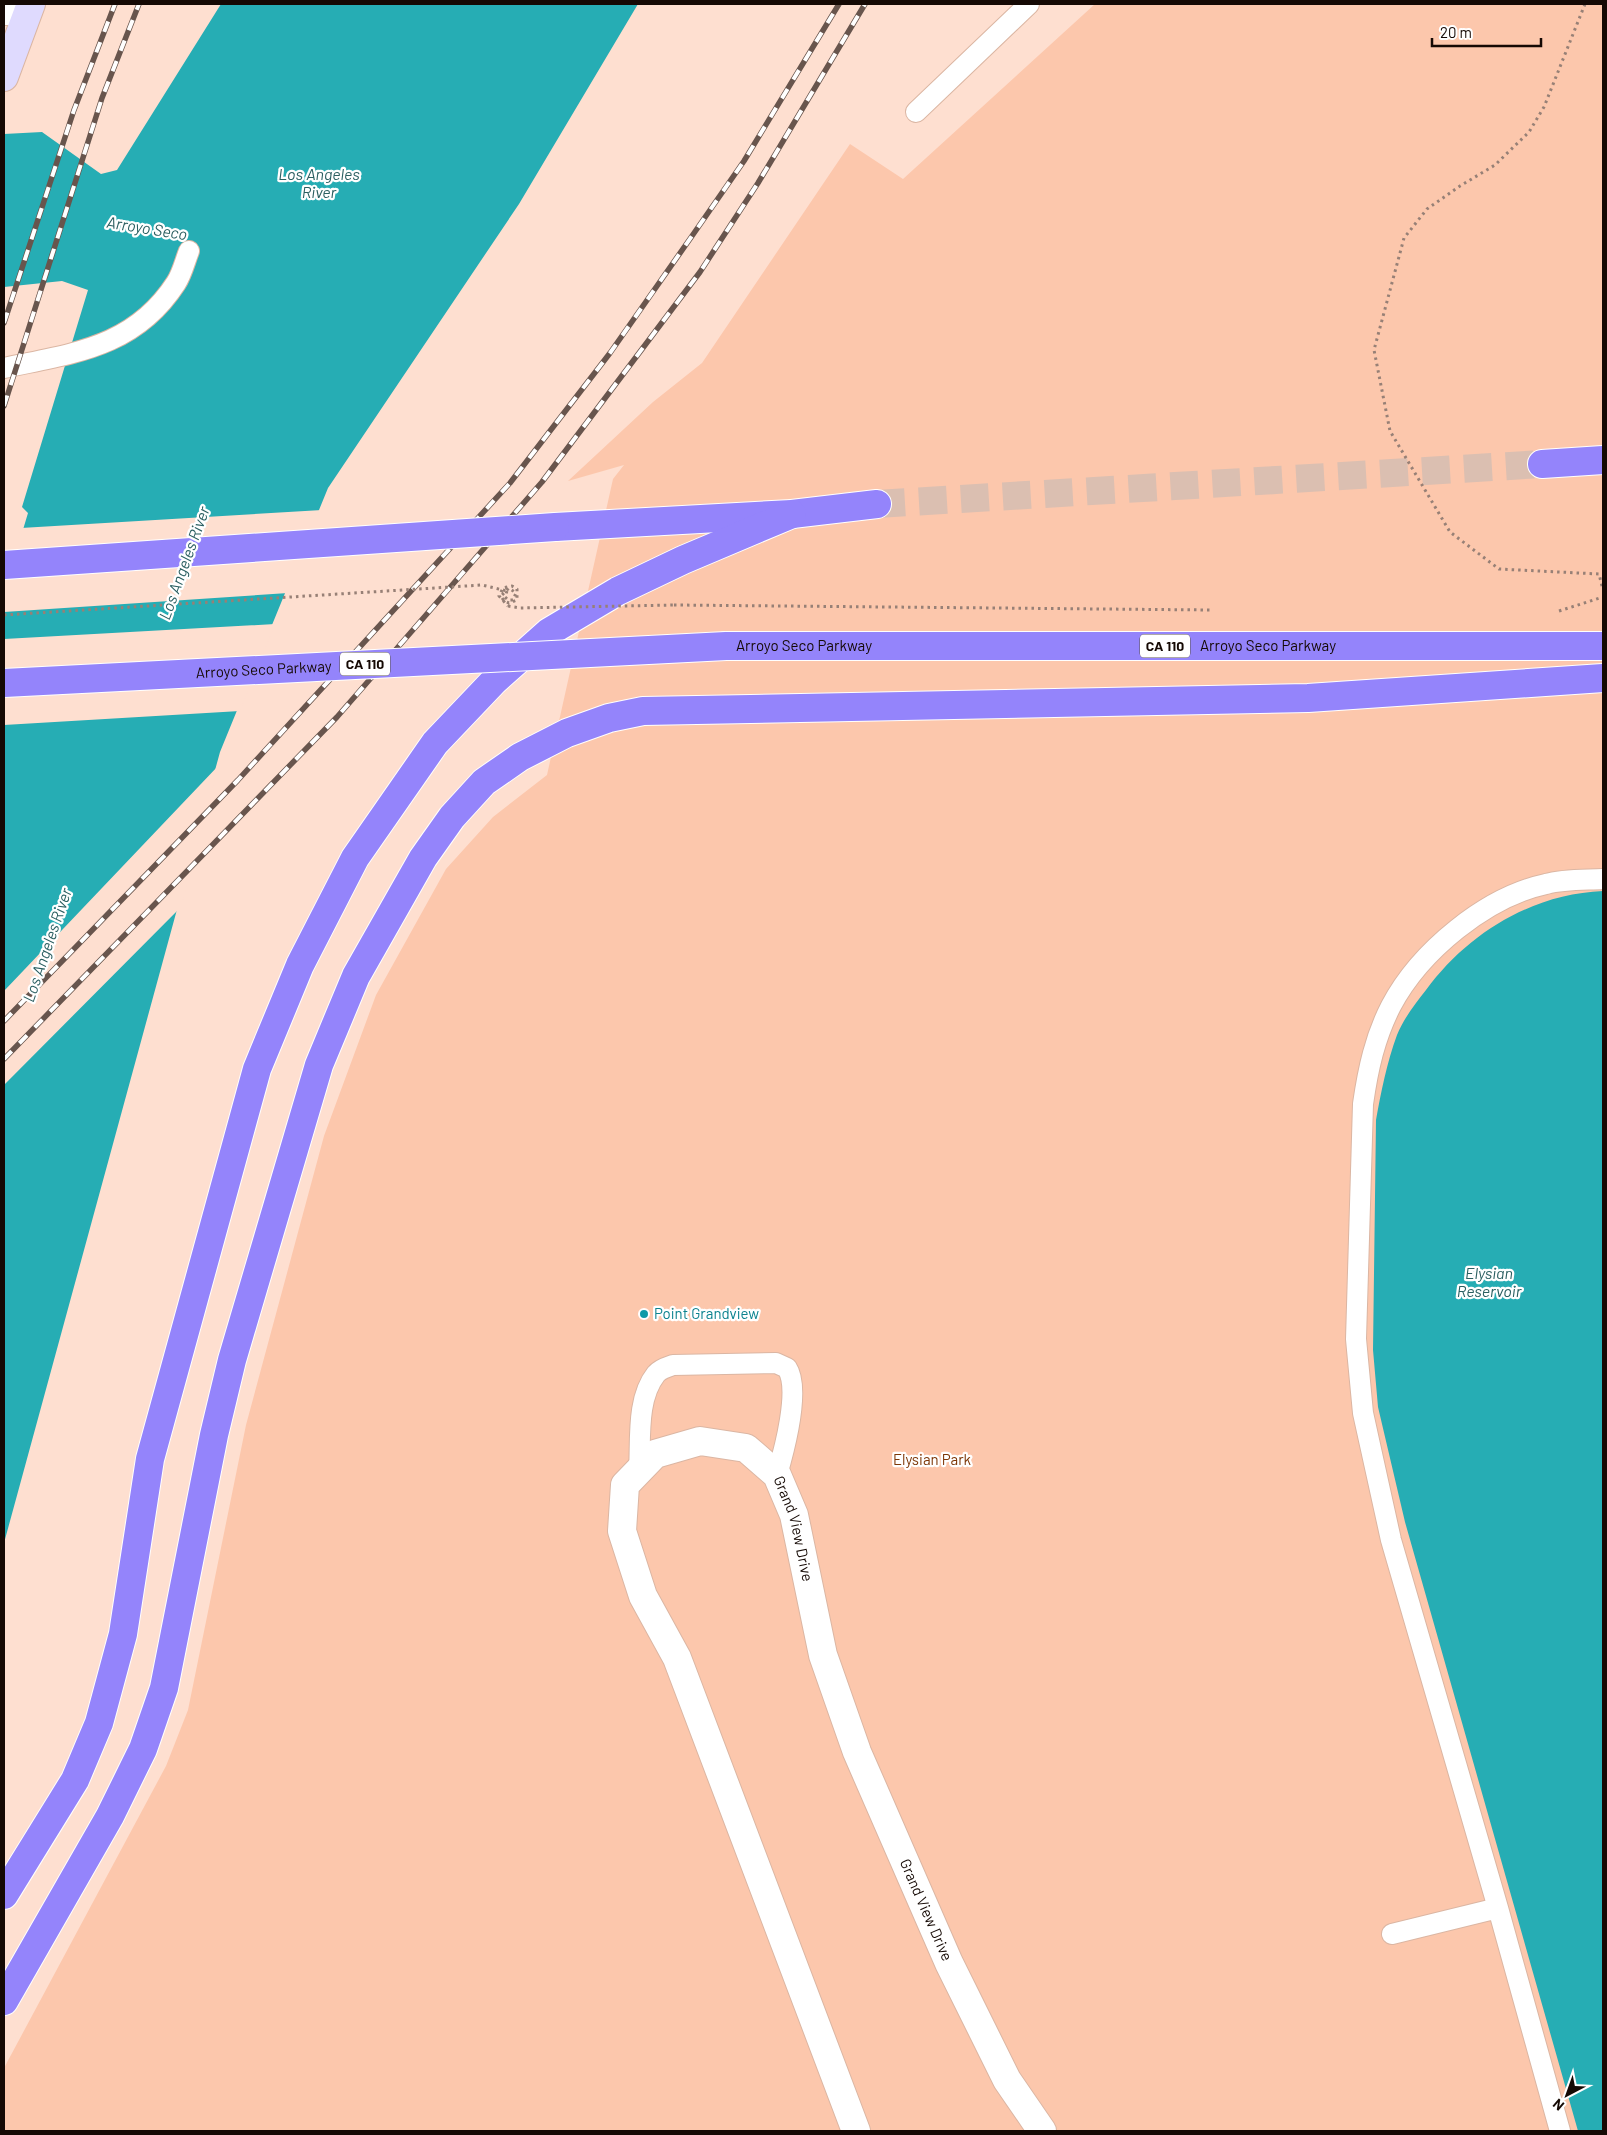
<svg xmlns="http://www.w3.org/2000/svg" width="1607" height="2135" viewBox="0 0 1607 2135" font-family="Barlow,sans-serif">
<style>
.green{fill:#fcc7ac}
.water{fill:#26adb4}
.pier{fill:#fedfd0}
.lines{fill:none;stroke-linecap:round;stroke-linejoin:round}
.highway-tunnel{stroke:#dbbfb1;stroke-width:28;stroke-dasharray:28 14;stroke-linecap:butt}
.lane-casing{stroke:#dbb6a3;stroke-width:22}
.street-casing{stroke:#dbb6a3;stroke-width:30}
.secondary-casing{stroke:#dbb6a3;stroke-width:30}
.highway-casing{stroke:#fff;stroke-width:30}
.path{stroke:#978076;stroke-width:3;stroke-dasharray:2.5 4;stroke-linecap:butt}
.lane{stroke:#fff;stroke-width:20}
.street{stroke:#fff;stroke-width:28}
.secondary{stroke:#dfdafe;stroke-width:28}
.highway{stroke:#9484fb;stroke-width:28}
.rail-casing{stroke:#68554d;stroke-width:5.5}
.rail{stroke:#fff;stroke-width:4;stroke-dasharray:11;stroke-linecap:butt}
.highway-bridge-casing{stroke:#fff;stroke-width:30;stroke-linecap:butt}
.path-bridge{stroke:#978076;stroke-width:3;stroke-dasharray:2.5 4;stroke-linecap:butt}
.highway-bridge{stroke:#9484fb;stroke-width:28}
.culture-dot{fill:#0f9aa8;stroke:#fff;stroke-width:2}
.labels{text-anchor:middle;stroke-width:4.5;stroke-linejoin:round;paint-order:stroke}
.shield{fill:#fff;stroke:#5b534f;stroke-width:1}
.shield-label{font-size:14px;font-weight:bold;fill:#150904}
.street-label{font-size:15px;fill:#150904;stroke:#fff}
.culture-label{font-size:15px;fill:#0d838f;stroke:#fff;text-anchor:start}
.park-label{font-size:15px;fill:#7d3707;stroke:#fff}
.water-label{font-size:16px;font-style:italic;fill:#2b5f61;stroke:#fff}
</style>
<rect width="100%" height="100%" fill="#fedfd0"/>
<path class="green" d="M1095,4H1603V2131H4V2068L166,1766L188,1710L246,1425L324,1136L376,995L446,869L493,817L547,775L613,479L624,465L568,481L653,402L702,363L850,144L903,179Z"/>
<path class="water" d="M221,4H638L519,204L328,488L220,752L4,1543V593L28,513L22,507L88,290L62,281L4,287V134L42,132L101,174L117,170Z
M1603,891V2131H1578L1405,1522L1378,1407L1373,1350L1376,1120C1381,1092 1387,1062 1397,1035C1404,1018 1415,1004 1426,990C1468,933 1532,894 1603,891Z"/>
<path class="pier" d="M322,510L288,593L4,612V584L21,528Z
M275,624L240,711L4,725V639Z
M219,765L181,907L4,1085V991Z"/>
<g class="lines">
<path class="highway-tunnel" d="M877,504L1542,464"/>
<g class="lane-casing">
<path id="lane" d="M4,15H26
M916,112L1029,4
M4,368C73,353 134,348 176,283C182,274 185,261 189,251
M639,1471C641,1441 636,1399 656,1374C660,1369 667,1367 673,1365L776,1363L787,1368C801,1389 784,1451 777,1475
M1392,1934L1498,1908
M1560,2131L1498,1908L1391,1540L1363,1413L1356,1339L1363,1104C1368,1069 1375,1037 1391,1006C1420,951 1486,897 1546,884C1564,879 1585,880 1603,879"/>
</g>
<g class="street-casing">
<g id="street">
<path id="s1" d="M856,2131L677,1658L643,1596L622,1531L625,1485L655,1454L700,1441L746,1448L777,1475L794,1515L823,1655L857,1752L949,1963L1007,2080L1042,2131"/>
</g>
</g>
<g class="secondary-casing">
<path id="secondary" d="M4,77L31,4"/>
</g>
<g class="highway-casing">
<g id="highway">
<path d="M1542,464L1603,460"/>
<path d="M555,527L792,514L877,504"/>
<path id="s2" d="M726,646H1603"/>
<path d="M4,1895L75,1780L99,1723L123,1634L150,1459L257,1069L300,965L355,858L435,743L494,681L549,632L618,591L683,560L792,514"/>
<path d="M4,2001L110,1816L143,1749L164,1688L214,1435L232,1360L319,1065L356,976L423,858L452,817L484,782L520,757L567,733L609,718L643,711L1308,698L1603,678"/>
</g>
</g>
<path class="path" d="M1585,4L1544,107L1529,132L1495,165L1460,186L1427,209L1404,238L1374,350L1390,431L1450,532L1499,569L1599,574L1603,590
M507,591L505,597L508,600H513L516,593L509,588L501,596L504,601L509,603L517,600V589L512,586L503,588L499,596L508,606
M674,605L1210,610
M1559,611L1603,597"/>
<use href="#lane" class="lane"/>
<use href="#street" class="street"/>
<use href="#secondary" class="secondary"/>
<use href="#highway" class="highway"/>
<g class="rail-casing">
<path id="rail" d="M4,323L74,110L115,4
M4,406L102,98L139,4
M4,1021L238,780L510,483L610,353L692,236L744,161L839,4
M4,1059L337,717L542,482L700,272L758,183L865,4"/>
</g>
<use href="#rail" class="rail"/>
<g class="highway-bridge-casing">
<g id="highway-bridge">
<path d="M4,565L555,527"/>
<path id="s3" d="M4,683L726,646"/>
</g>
</g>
<path class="path-bridge" d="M508,606L520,608L674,605
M4,615L482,585L507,591"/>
<use href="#highway-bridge" class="highway-bridge"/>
</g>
<circle class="culture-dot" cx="644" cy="1314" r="5"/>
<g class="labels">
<g class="shield">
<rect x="1140" y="634.5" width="50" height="23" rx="4"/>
<rect x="340" y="652.5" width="50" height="23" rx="4"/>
</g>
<g class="shield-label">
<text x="1165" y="651">CA 110</text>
<text x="365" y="669">CA 110</text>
</g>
<g class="street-label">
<text dy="5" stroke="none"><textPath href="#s2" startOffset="78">Arroyo Seco Parkway</textPath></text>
<text dy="5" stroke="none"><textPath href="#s2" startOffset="542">Arroyo Seco Parkway</textPath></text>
<text dy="5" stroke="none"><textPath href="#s3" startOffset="260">Arroyo Seco Parkway</textPath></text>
<text dy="5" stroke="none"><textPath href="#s1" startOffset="925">Grand View Drive</textPath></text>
<text dy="5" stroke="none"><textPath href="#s1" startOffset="1330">Grand View Drive</textPath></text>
</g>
<g class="culture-label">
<text x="654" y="1319">Point Grandview</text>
</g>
<g class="park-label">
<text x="932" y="1465">Elysian Park</text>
</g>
<g class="water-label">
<text x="319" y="180">Los Angeles<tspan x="319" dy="18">River</tspan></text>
<text transform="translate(147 228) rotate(9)" y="6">Arroyo Seco</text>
<text transform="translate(184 563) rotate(-70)" y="6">Los Angeles River</text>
<text transform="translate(47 945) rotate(-71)" y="6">Los Angeles River</text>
<text x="1489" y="1279">Elysian<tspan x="1489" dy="18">Reservoir</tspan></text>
</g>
</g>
<rect width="1607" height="2135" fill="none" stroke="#150904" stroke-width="10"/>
<g transform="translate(1567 2095) rotate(221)" stroke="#ffffff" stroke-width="4" paint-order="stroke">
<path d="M0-4L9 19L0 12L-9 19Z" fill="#150904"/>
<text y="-8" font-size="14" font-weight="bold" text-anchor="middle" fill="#150904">N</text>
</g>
<path d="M1432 38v8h109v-8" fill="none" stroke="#150904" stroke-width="2.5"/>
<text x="1440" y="38" font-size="15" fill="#150904" stroke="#ffffff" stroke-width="4" paint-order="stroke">20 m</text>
</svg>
